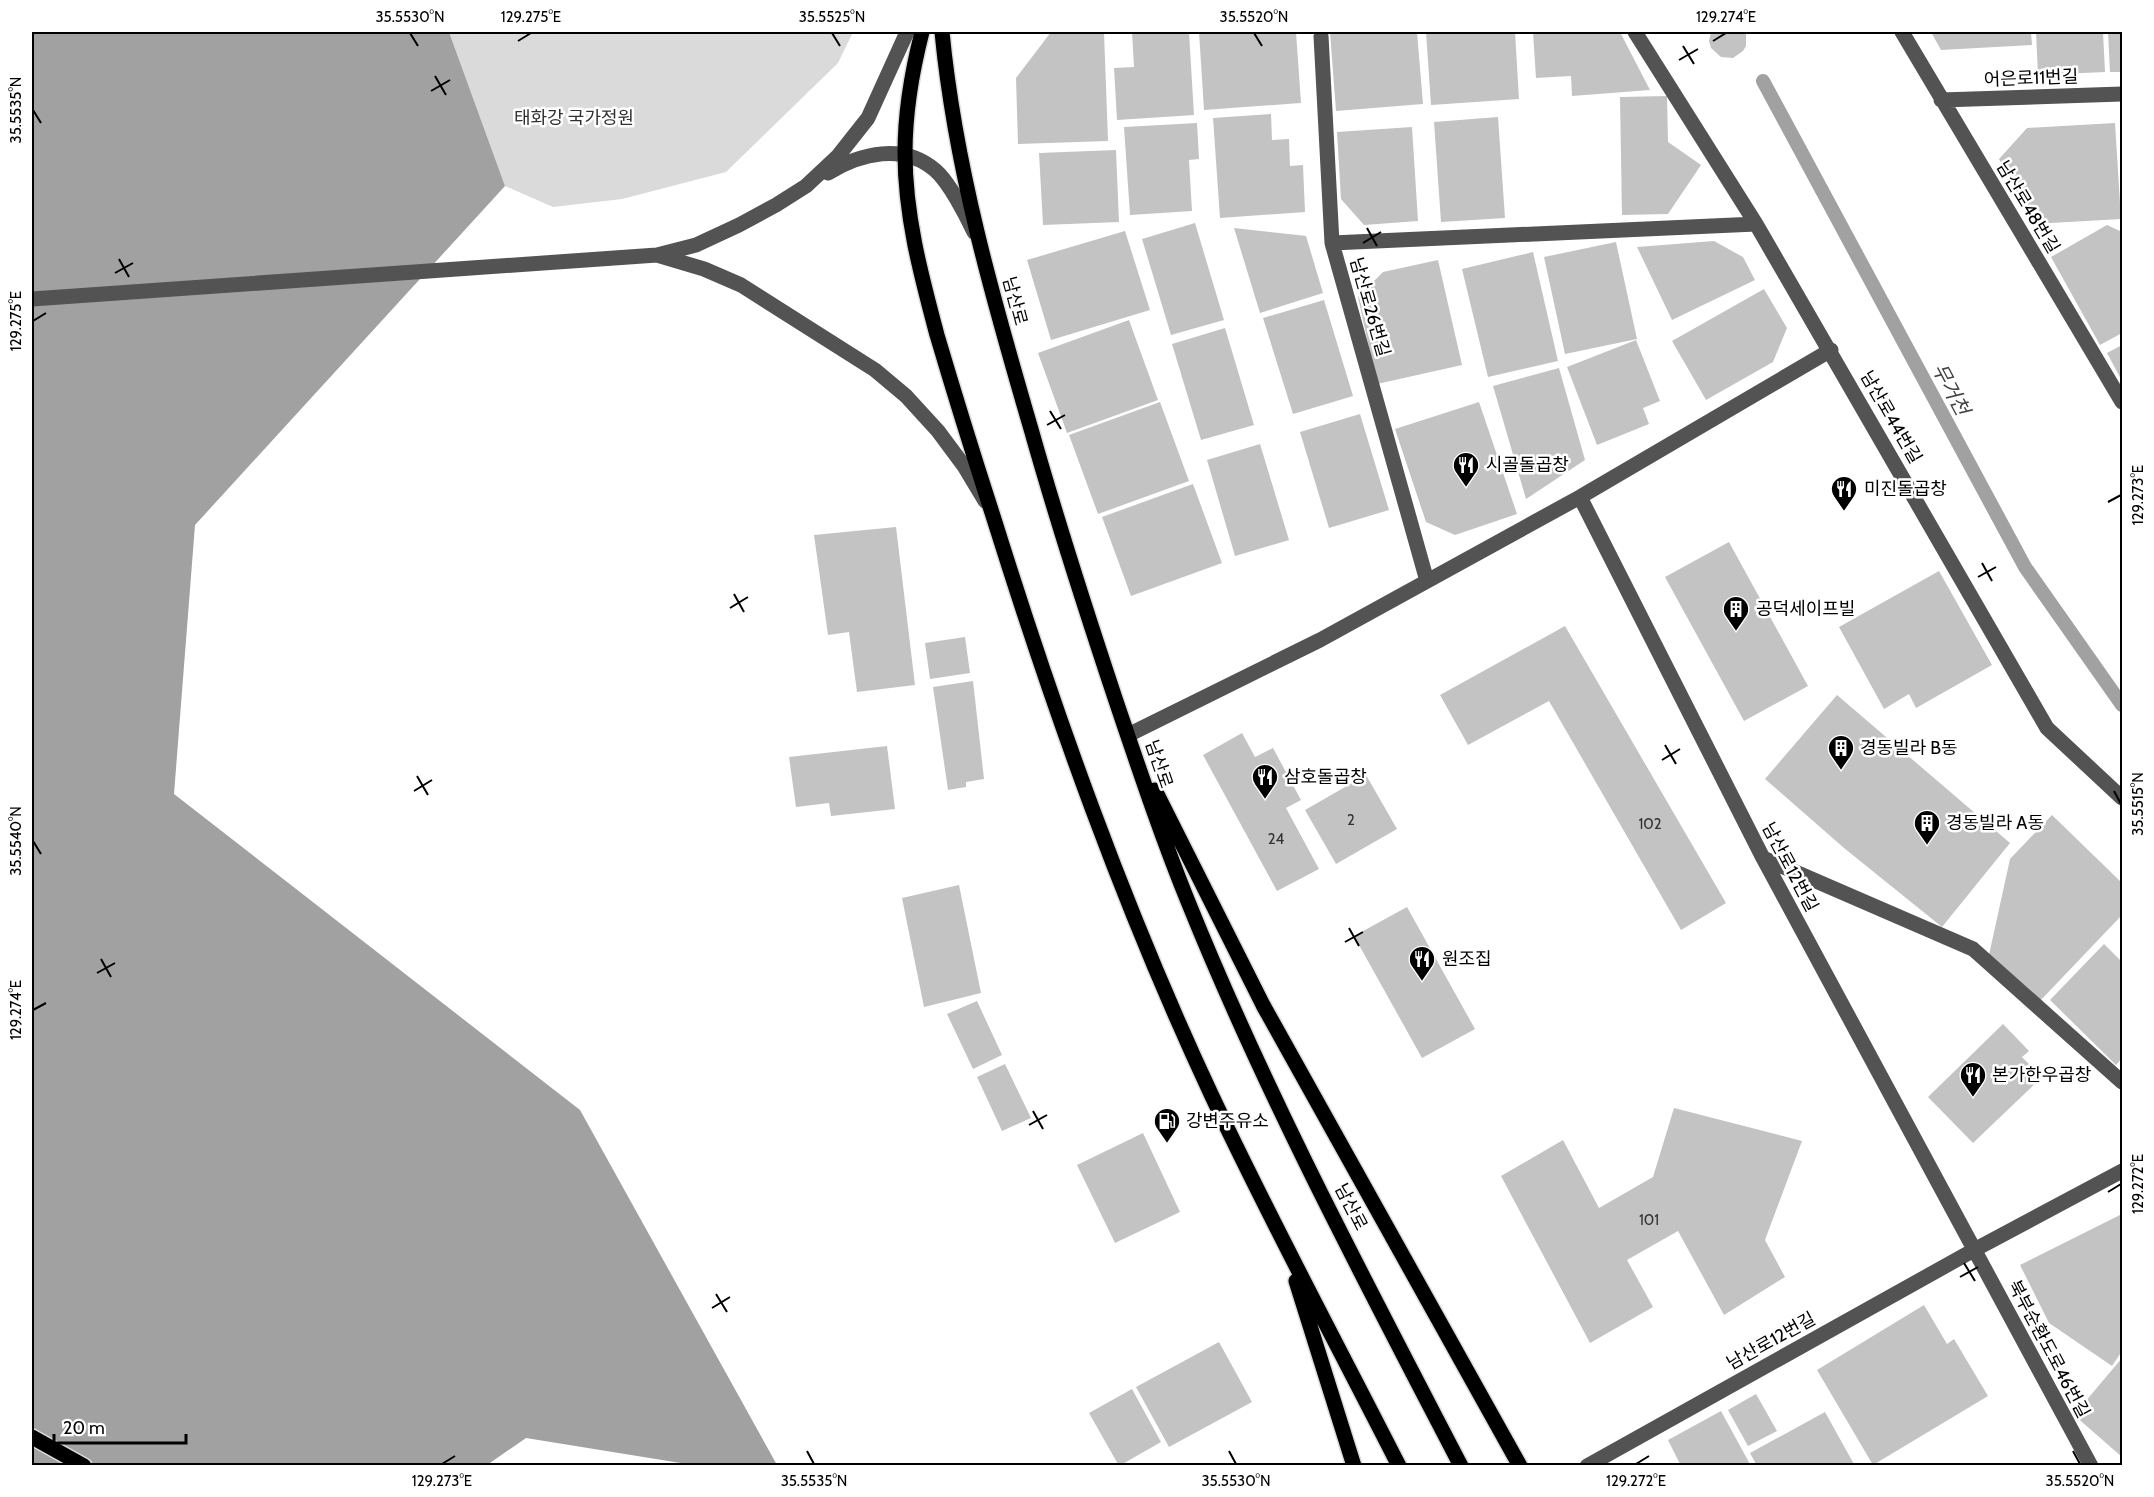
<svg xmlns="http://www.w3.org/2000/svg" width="2154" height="1497" viewBox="0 0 2154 1497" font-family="Cabin,'Noto Sans KR',sans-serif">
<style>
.green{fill:#dadada}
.water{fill:#a1a1a1}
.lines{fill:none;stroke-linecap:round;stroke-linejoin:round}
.stream{stroke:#a1a1a1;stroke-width:14}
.building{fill:#c3c3c3}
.major-casing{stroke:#dbdbdb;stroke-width:18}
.minor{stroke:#535353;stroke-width:15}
.major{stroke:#000;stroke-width:15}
.ticks{fill:none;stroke:#000;stroke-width:2}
.labels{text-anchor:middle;stroke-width:5;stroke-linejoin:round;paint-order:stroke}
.number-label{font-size:15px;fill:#313131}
.street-label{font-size:18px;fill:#000;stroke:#fff}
.park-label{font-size:18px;fill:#313131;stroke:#fff}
.poi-label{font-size:18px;fill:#000;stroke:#fff;text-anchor:start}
.water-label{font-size:20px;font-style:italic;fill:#424242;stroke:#fff}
.neatline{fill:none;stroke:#000;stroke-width:2}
.ticks-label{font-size:15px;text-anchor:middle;fill:#000}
</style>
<rect width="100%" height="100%" fill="#fff"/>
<path class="green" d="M449,32H853L838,63L726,172L622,199L553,207L505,186Z"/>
<path class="water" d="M32,32H449L505,186L195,525L174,794L580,1110L777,1465H693L526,1438L487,1465H32Z"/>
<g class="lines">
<path class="stream" d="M1763,81L2025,567L2122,705"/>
</g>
<path class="building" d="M1051,32H1104L1108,141L1018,144L1016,78Z
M1132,32H1189L1194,115L1117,120L1114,68L1134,67Z
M1199,32H1296L1301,103L1204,110Z
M1330,32H1417L1423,104L1336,111Z
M1426,32H1515L1519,99L1431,105Z
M1533,32H1620L1650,90L1572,96L1571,76L1536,78Z
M1711,32H1746V46L1743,51L1733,58L1721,57L1711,48L1709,41Z
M1931,32H2031L2032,45L1941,50Z
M2036,32H2103L2105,72L2038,75Z
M2108,32H2122V72H2110Z
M1667,96L1668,142L1701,165L1668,214L1622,215L1620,97Z
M1271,114L1272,140L1289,139L1290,166L1303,165L1305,212L1220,218L1213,118Z
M1498,117L1505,218L1441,222L1434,122Z
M1197,123L1199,159L1189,160L1192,211L1130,215L1124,127Z
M2115,123L2121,219L2033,224L1999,159L2027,128Z
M1412,127L1418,221L1364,225L1341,199L1337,132Z
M1116,150L1119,222L1043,225L1039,153Z
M1195,223L1224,320L1171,335L1142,239Z
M2107,225L2120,231L2122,235V333L2100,345L2051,257Z
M1234,228L1306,236L1323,293L1260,313Z
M1125,231L1150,310L1051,340L1027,260Z
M1714,241L1743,257L1755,280L1672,320L1637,247Z
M1616,242L1637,339L1565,354L1544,257Z
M1533,252L1558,361L1488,377L1462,269Z
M1438,260L1462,365L1377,384L1358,297L1383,272Z
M1764,289L1787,328L1773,362L1706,400L1672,341Z
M1324,300L1353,396L1293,414L1263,318Z
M1129,320L1158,400L1067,433L1038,353Z
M1225,328L1254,425L1201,440L1172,344Z
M1636,340L1660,401L1643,408L1649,424L1597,445L1567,367Z
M2122,345V381L2107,353Z
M1559,368L1585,460L1526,499L1493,386Z
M1160,402L1189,481L1098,514L1069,435Z
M1479,402L1517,514L1455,535L1426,522L1395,429Z
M1360,414L1389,510L1329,528L1300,432Z
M1260,444L1289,540L1235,556L1207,460Z
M1193,484L1222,563L1131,596L1102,517Z
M896,527L915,685L857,692L849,632L828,635L814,535Z
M1729,542L1808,686L1744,721L1665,577Z
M1939,571L1992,665L1916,708L1909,694L1884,709L1839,627Z
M1565,626L1726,903L1681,930L1549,701L1468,745L1440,695Z
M965,637L970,673L930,679L925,643Z
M973,681L984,779L966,782V787L948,790L933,687Z
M1837,695L2010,843L1942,927L1844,848L1765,779Z
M1242,733L1255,757L1273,748L1301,800L1286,808L1319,869L1277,891L1203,755Z
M887,746L895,809L831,816L829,803L796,807L789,757Z
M1366,775L1397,829L1336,864L1305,810Z
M2052,815L2122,883V915L2038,1003L1989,955L2010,859Z
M959,885L981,993L924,1007L902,898Z
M1407,907L1475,1029L1422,1058L1354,936Z
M2104,944L2122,962V1058L2116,1065L2050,1000Z
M977,1001L1002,1055L973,1069L947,1014Z
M2003,1024L2029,1051L2022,1057L2042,1077L1973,1143L1928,1097Z
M1005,1064L1031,1118L1002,1131L977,1077Z
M1674,1108L1802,1141L1765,1240L1785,1277L1724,1315L1678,1231L1627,1260L1653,1307L1590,1343L1501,1176L1563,1140L1599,1208L1653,1177Z
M1143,1133L1180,1212L1115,1243L1077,1165Z
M2122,1214V1351L2112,1366L2049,1323L2020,1265Z
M1924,1305L1947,1344L1954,1339L1988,1396L1873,1465L1817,1370Z
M1219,1342L1252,1402L1169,1447L1136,1387Z
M2122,1358V1457L2074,1415Z
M1132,1389L1161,1442L1119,1466L1089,1413Z
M1756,1394L1777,1431L1748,1446L1728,1410Z
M1721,1411L1751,1466H1681L1668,1440Z
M1825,1412L1855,1466H1757L1750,1453Z"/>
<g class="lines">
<g class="major-casing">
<path id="major" d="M922,32C912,71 905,113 905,153C905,216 921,275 937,335C955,396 974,457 994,519C1055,714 1124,908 1211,1094C1270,1220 1336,1342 1399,1466
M942,32C955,167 993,299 1031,429C1057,521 1086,611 1116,701C1139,769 1162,838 1189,904C1267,1097 1365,1281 1461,1466
M1155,790L1263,1005L1520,1466
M1296,1281L1354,1466
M32,1437L84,1466"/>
</g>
<path class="minor" d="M1635,32L1756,224L2047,728L2122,798
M1902,32L2122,402
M1321,36L1332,243L1427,581
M1941,100L2122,94
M828,173C861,153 903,143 935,170C949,182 966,215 974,232
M1332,243L1756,224
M657,255L704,269L741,285L875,370L906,396L938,431L964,466L985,501
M32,299L657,255L696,245L739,225L776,205L806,186L838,156L868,118L907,32
M1580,497L1763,858L2091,1466
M1128,735L1320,640L1580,497L1831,350
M1763,858L1973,949L2122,1082
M1587,1466L1974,1250L2122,1171"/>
<use href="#major" class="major"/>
</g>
<path class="ticks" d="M410,33L418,46M832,33L840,46M1254,33L1262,46M518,41L531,33M1713,41L1726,33M1683,46L1694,64M1679,60L1698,49M435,76L446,95M431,91L450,80M33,110L41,123M1367,228L1377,246M1363,243L1381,232M119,259L129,277M115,273L133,263M33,321L46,313M1050,411L1061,429M1047,425L1065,415M2108,502L2121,495M1982,563L1992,581M1978,577L1996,567M734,594L744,612M730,608L748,597M1665,745L1676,764M1662,760L1680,749M417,776L428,795M414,791L432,780M2114,791L2121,804M33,841L41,854M1349,928L1359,946M1345,942L1363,932M101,959L111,977M97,973L115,963M33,1010L46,1003M1033,1111L1043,1129M1029,1125L1047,1115M2108,1192L2121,1184M1964,1263L1975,1281M1960,1277L1978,1267M716,1294L727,1312M712,1308L730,1297M807,1451L814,1464M1229,1451L1236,1464M2073,1451L2080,1464M442,1464L455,1456M1636,1464L1649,1456"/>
<defs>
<g id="restaurant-pin" transform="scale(1.35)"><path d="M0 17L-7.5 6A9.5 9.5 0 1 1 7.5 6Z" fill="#000" stroke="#fff"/><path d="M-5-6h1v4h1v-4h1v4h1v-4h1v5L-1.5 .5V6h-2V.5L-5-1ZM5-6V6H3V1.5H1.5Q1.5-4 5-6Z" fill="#fff"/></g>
<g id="building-pin" transform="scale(1.35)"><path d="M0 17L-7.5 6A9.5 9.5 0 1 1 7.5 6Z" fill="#000" stroke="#fff"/><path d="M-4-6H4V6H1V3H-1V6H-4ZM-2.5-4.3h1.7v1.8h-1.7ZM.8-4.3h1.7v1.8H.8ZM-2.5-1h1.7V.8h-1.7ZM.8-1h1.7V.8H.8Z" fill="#fff"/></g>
<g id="fuel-pin" transform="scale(1.35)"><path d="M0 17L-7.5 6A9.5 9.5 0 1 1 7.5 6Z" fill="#000" stroke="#fff"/><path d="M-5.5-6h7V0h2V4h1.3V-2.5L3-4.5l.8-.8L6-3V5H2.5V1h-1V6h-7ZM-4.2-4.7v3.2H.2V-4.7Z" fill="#fff"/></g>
</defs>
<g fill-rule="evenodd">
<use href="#restaurant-pin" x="1466" y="465"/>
<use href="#restaurant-pin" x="1844" y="489"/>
<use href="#building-pin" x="1736" y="609"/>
<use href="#building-pin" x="1841" y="748"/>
<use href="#restaurant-pin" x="1265" y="777"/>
<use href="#building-pin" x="1927" y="823"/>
<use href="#restaurant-pin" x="1422" y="959"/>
<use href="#restaurant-pin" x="1973" y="1075"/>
<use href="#fuel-pin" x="1167" y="1121"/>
</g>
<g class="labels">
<g class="number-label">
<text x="1351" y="825">2</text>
<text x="1650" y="829">102</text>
<text x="1276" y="844">24</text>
<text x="1649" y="1225">101</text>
</g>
<g class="street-label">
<text transform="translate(2031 78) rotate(-2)" y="6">어은로11번길</text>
<text transform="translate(2028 207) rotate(59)" y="6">남산로48번길</text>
<text transform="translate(1015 301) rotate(75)" y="6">남산로</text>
<text transform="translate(1370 307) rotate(74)" y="6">남산로26번길</text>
<text transform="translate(1891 417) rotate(60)" y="6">남산로44번길</text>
<text transform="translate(1159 764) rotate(71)" y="6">남산로</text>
<text transform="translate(1790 867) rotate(62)" y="6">남산로12번길</text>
<text transform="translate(1351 1207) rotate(63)" y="6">남산로</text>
<text transform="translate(1771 1341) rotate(-29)" y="6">남산로12번길</text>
<text transform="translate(2049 1349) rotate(62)" y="6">북부순환도로46번길</text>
</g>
<g class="park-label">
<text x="574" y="124">태화강 국가정원</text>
</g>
<g class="poi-label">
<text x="1486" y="471">시골돌곱창</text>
<text x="1864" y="495">미진돌곱창</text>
<text x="1756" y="615">공덕세이프빌</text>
<text x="1860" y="754">경동빌라 B동</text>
<text x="1284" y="783">삼호돌곱창</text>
<text x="1946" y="829">경동빌라 A동</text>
<text x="1442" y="965">원조집</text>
<text x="1992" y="1081">본가한우곱창</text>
<text x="1186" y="1127">강변주유소</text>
</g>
<g class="water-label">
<text transform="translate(1951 389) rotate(62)" y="7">무거천</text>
</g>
</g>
<rect width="2154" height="1497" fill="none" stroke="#ffffff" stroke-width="66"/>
<path d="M54 1434v9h132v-9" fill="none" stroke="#000000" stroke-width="3"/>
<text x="63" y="1434" font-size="18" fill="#000000" stroke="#ffffff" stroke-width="4.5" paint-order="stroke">20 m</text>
<rect x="33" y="33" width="2088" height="1431" class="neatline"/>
<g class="ticks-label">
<text x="410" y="22">35.5530°N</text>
<text x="531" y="22">129.275°E</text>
<text x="832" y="22">35.5525°N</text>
<text x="1254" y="22">35.5520°N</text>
<text x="1726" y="22">129.274°E</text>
<text transform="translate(16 110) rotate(-90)" y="5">35.5535°N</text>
<text transform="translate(16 321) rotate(-90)" y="5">129.275°E</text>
<text transform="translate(2138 495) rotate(-90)" y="5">129.273°E</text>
<text transform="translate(2138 804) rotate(-90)" y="5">35.5515°N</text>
<text transform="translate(16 841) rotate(-90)" y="5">35.5540°N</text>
<text transform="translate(16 1010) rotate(-90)" y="5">129.274°E</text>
<text transform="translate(2138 1184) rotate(-90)" y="5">129.272°E</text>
<text x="442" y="1486">129.273°E</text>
<text x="814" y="1486">35.5535°N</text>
<text x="1236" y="1486">35.5530°N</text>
<text x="1636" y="1486">129.272°E</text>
<text x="2080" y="1486">35.5520°N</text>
</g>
</svg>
